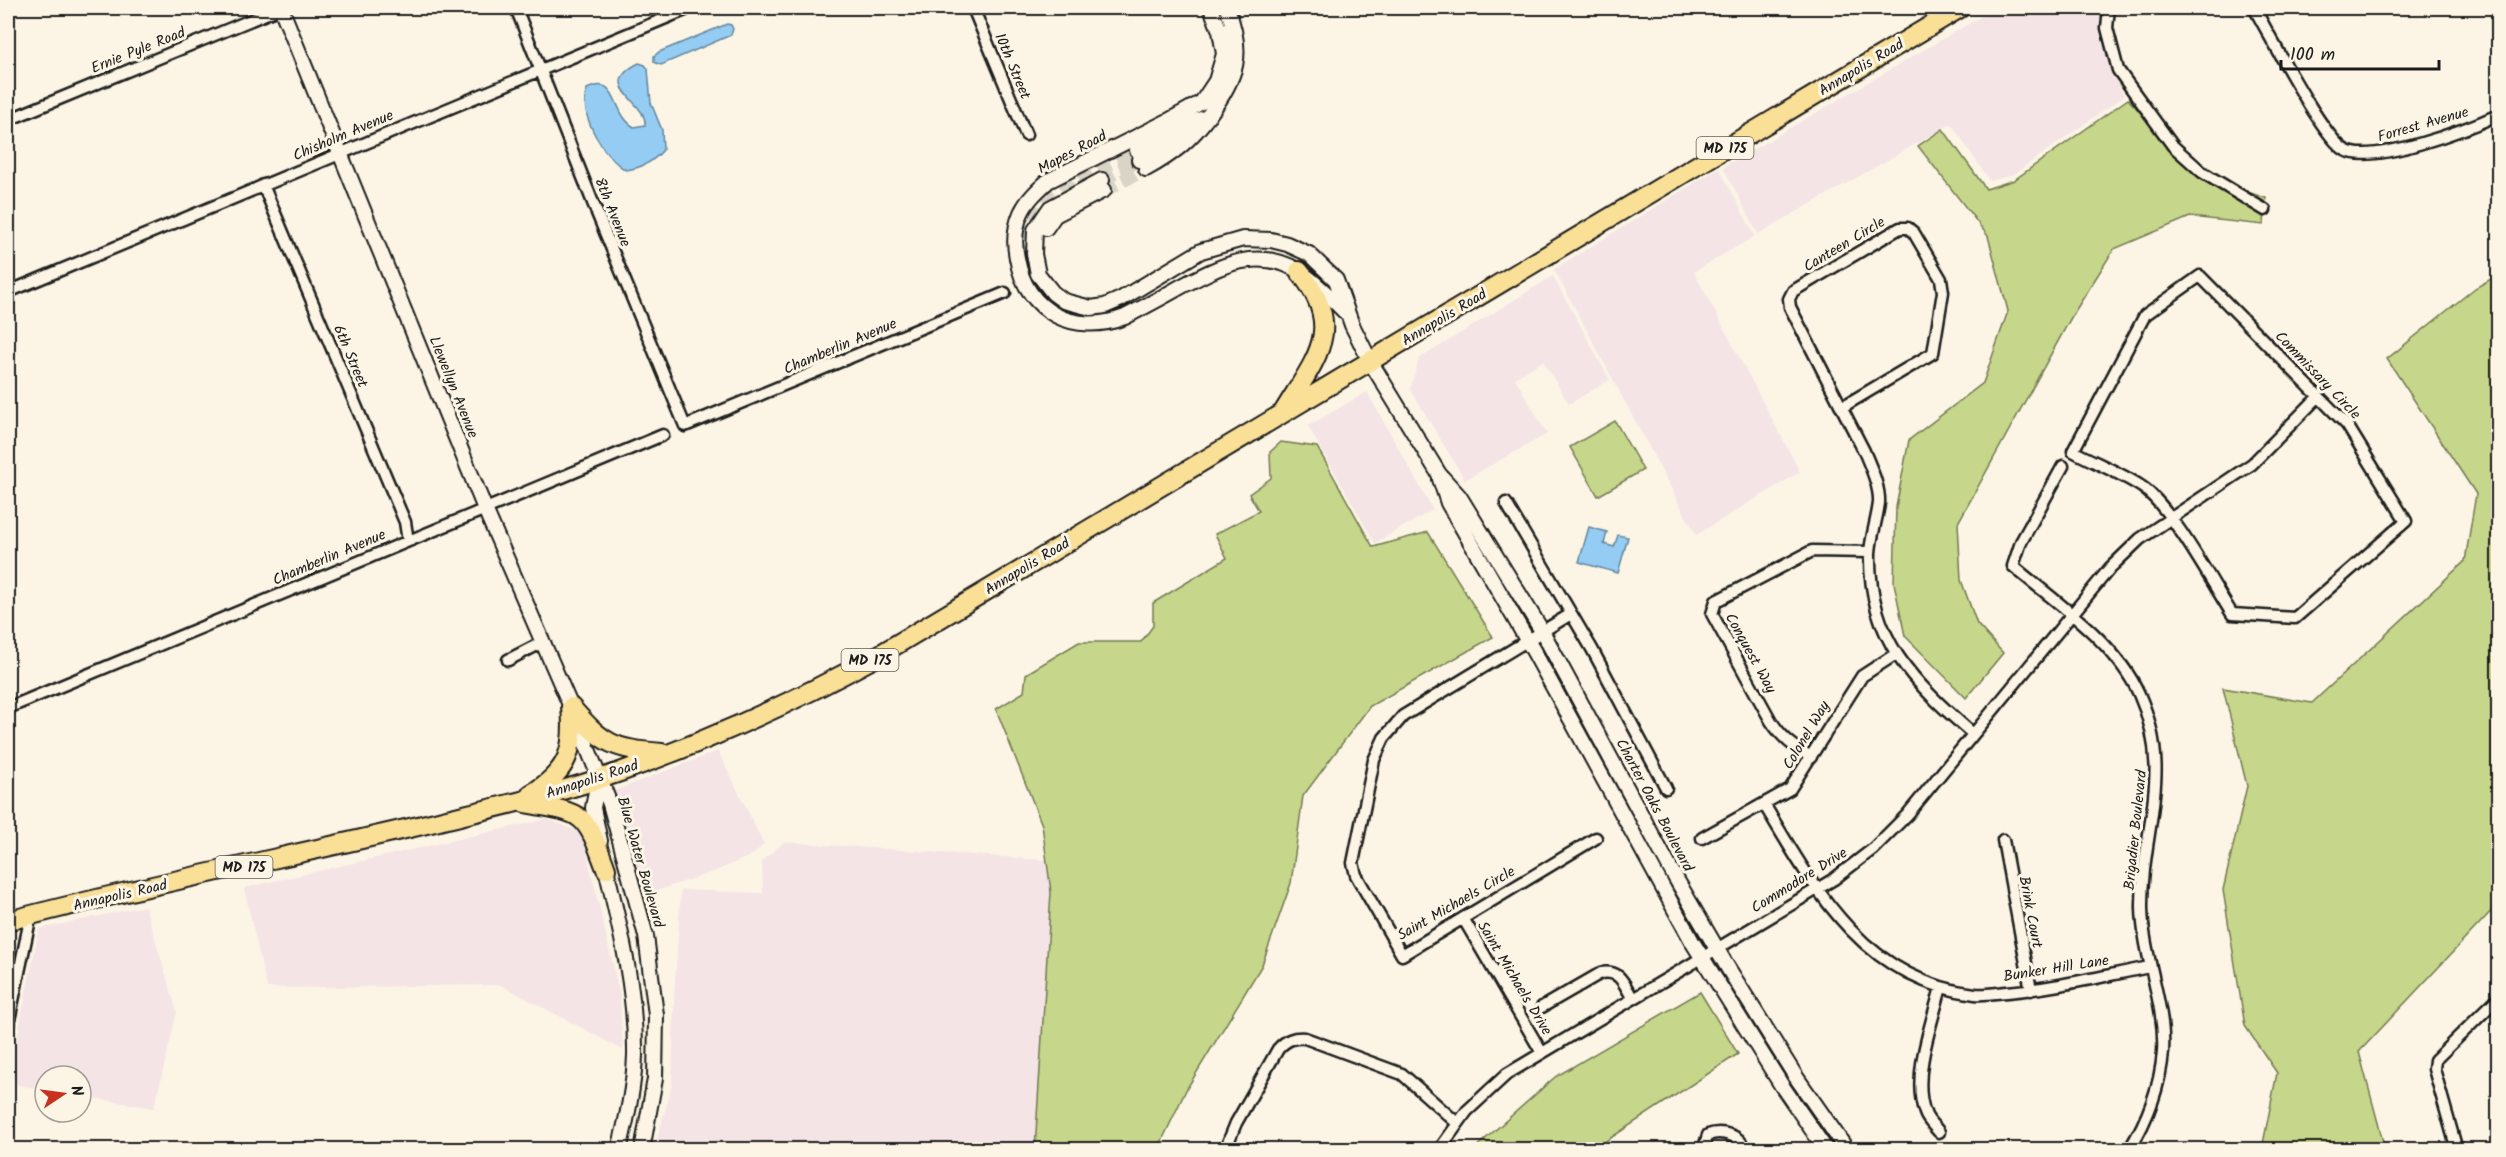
<svg xmlns="http://www.w3.org/2000/svg" width="2506" height="1157" viewBox="0 0 2506 1157" font-family="Kalam,sans-serif">
<style>
.built{fill:#f4e4e6}
.green{fill:#c6d68a;stroke:#717953;stroke-width:1.5}
.water{fill:#94ccf3;stroke:#64869d;stroke-width:1.5}
.lines{fill:none;stroke-linecap:round;stroke-linejoin:round}
.tertiary-tunnel{stroke:#dad4c7;stroke-width:14;stroke-dasharray:14 7;stroke-linecap:butt}
.minor-casing{stroke:#1c1c1c;stroke-width:15}
.tertiary-casing{stroke:#1c1c1c;stroke-width:18}
.primary-casing{stroke:#1c1c1c;stroke-width:22}
.minor{stroke:#fcf5e5;stroke-width:10}
.tertiary{stroke:#fcf5e5;stroke-width:14}
.primary{stroke:#fadf96;stroke-width:18}
.labels{text-anchor:middle;stroke-width:6;stroke-linejoin:round;paint-order:stroke}
.shield{fill:#fcf5e5;stroke:#5f5d58;stroke-width:1.5}
.shield-label{font-size:14px;font-weight:bold;fill:#1c1c1c}
.street-label{font-size:15px;fill:#1c1c1c;stroke:#fcf5e5}
</style>
<rect width="100%" height="100%" fill="#fcf5e5"/>
<filter id="ink" filterUnits="userSpaceOnUse"><feTurbulence type="fractalNoise" baseFrequency=".0167" numOctaves="2"/><feDisplacementMap in="SourceGraphic" scale="12" xChannelSelector="R" yChannelSelector="G"/><feConvolveMatrix kernelMatrix="1 2 1 2 8 2 1 2 1" color-interpolation-filters="sRGB"/></filter>
<g filter="url(#ink)">
<path class="built" d="M1996,8H2104L2102,28L2105,44L2112,72L2124,96L2014,174L1990,181L1951,124L1758,234L1723,167Z
M1719,168L1755,236L1694,272L1800,472L1696,535L1554,269Z
M1553,276L1610,380L1569,404L1543,361L1515,378L1547,434L1465,480L1410,389L1419,359Z
M1367,392L1433,510L1375,543L1308,426Z
M718,751L764,844L754,854L716,871L641,896L614,791Z
M547,819L582,833L620,996L623,1050L501,985L267,988L244,888Z
M784,842L1046,860L1051,892L1035,1149L654,1150L672,1085L674,997L681,890L763,893L762,861Z
M145,906L177,1012L154,1108L81,1096V1076H45V1090L8,1083L39,929Z"/>
<path class="green" d="M2128,99L2199,176L2266,198L2264,225L2190,217L2114,249L2072,316L1958,523L1961,580L1977,624L2003,653L1966,698L1905,636L1894,583L1896,507L1909,440L1983,383L2008,311L1988,236L1918,146L1943,129L1986,189L2014,180Z
M2498,275V904L2359,1052L2385,1149H2262L2277,1073L2245,1026L2223,890L2247,786L2223,688L2312,703L2465,561L2476,494L2387,359L2475,288Z
M1615,421L1643,470L1598,496L1570,447Z
M1281,442L1317,447L1373,547L1428,532L1493,637L1370,706L1303,796L1291,883L1262,965L1186,1090L1158,1149H1035L1051,892L1042,825L996,709L1024,692L1026,674L1079,642H1141L1153,626V603L1227,558L1215,534L1259,511L1249,494L1271,478L1270,452Z
M1700,992L1738,1054L1594,1149H1474L1555,1077Z"/>
<path class="water" d="M727,24L731,25L733,29L731,35L661,65L654,62V56L659,52Z
M639,63L645,65L648,69L651,103L662,130L663,150C653,162 642,168 626,170C604,157 578,116 587,89C619,73 611,114 634,127L645,125C648,102 594,86 639,63Z
M1589,527L1607,532L1604,544L1614,547L1618,535L1628,537L1618,573L1579,562Z"/>
<g class="lines">
<path class="tertiary-tunnel" d="M1102,180L1139,160
M1104,190L1146,169
M1030,260C1023,232 1031,211 1053,193L1137,150"/>
<g class="minor-casing">
<path id="minor" d="M516,8L597,213L685,426L1005,293
M973,8L1026,135
M2109,8L2107,28L2118,70L2173,146L2202,172L2265,210
M2254,8C2270,35 2322,137 2345,150C2372,166 2469,128 2498,115
M8,120L280,8
M263,185L405,522L408,541
M2200,276L2347,425L2406,521L2295,618L2232,614C2211,581 2172,508 2142,487C2121,473 2095,463 2073,451L2145,315Z
M8,292L690,8
M1842,407L1933,353L1943,292L1941,279L1914,233L1908,228H1900L1793,291L1789,299L1790,307L1864,451C1870,466 1880,486 1879,503C1877,520 1871,536 1870,553C1868,639 1913,682 1973,734
M2063,466L2021,542L2013,566C2055,602 2116,642 2139,694C2175,774 2141,829 2142,908C2143,957 2166,1004 2163,1052C2160,1088 2148,1119 2129,1150
M1506,503L1592,649L1666,788
M1571,614L1403,716L1384,738L1374,760L1353,863L1356,875L1402,955L1596,838
M508,660L543,642
M8,708L663,435
M1811,757C1794,747 1782,738 1771,721L1712,614L1716,601L1812,551L1870,552
M1764,804C1815,890 1865,981 1975,994C1985,995 1996,993 2007,992C2055,988 2103,976 2150,967
M1702,838L1790,789L1862,676L1896,654
M2003,840L2031,990
M1463,918L1542,1053
M1542,1007L1601,973C1621,970 1623,983 1633,999
M8,1025L31,915
M1939,1132C1934,1126 1927,1120 1925,1113C1911,1077 1932,1023 1941,987
M1225,1150L1236,1123L1278,1049C1286,1040 1293,1037 1305,1038L1402,1074L1457,1123
M1439,1150L1467,1111L1507,1074L1834,879L1873,849L1907,815L2110,568L2140,539L2252,464L2319,396
M1703,1150L1708,1135C1721,1130 1742,1135 1744,1150
M2457,1150L2434,1069L2435,1060L2498,998"/>
</g>
<g class="tertiary-casing">
<path id="tertiary" d="M281,8L485,509L571,707L610,804L646,936L656,1015L655,1079L642,1150
M1211,8L1220,31L1224,54L1216,81L1202,102L1166,122L1048,181C1038,190 1027,200 1021,213C1015,227 1014,244 1017,258C1026,313 1075,336 1125,317C1144,307 1163,297 1182,286C1220,266 1257,246 1299,271C1317,283 1332,299 1347,314
M1137,150L1189,123L1208,117
M1139,160L1185,134
M1146,169C1173,154 1191,140 1209,115C1237,77 1245,54 1227,8
M1102,180L1050,208L1035,230L1034,254L1038,274L1053,293L1064,301L1091,308L1105,306L1121,299L1201,251L1243,239L1271,240L1287,244L1309,254L1336,280L1352,325L1370,361L1439,474L1459,496L1542,631L1671,870L1728,968L1796,1077L1847,1150
M1046,228L1055,215L1104,190
M1440,479L1448,503L1534,652L1693,943L1782,1086L1826,1150
M598,779L593,808L600,841
M604,860C619,924 636,988 635,1055C634,1087 627,1118 619,1150"/>
</g>
<g class="primary-casing">
<path id="primary" d="M1284,411C1316,358 1346,328 1299,271
M571,707C604,745 613,749 662,753
M531,794C569,771 575,749 571,707
M525,803C585,813 585,812 606,869
M8,921C149,884 293,856 435,822C497,807 560,793 620,772C708,741 792,703 874,658L1960,8"/>
</g>
<use href="#minor" class="minor"/>
<use href="#tertiary" class="tertiary"/>
<use href="#primary" class="primary"/>
</g>
</g>
<g class="labels">
<g class="shield">
<rect x="1696.5" y="137" width="57" height="22" rx="4.5"/>
<rect x="841.5" y="649" width="57" height="22" rx="4.5"/>
<rect x="215.5" y="856" width="57" height="22" rx="4.5"/>
</g>
<g class="shield-label">
<text x="1725" y="153">MD 175</text>
<text x="870" y="665">MD 175</text>
<text x="244" y="872">MD 175</text>
</g>
<g class="street-label">
<text transform="translate(138 50) rotate(-22)" y="5">Ernie Pyle Road</text>
<text transform="translate(1013 66) rotate(67)" y="5">10th Street</text>
<text transform="translate(1861 67) rotate(-31)" y="5">Annapolis Road</text>
<text transform="translate(2423 124) rotate(-16)" y="5">Forrest Avenue</text>
<text transform="translate(343 135) rotate(-23)" y="5">Chisholm Avenue</text>
<text transform="translate(1072 152) rotate(-28)" y="5">Mapes Road</text>
<text transform="translate(613 212) rotate(68)" y="5">8th Avenue</text>
<text transform="translate(1844 244) rotate(-31)" y="5">Canteen Circle</text>
<text transform="translate(1444 317) rotate(-31)" y="5">Annapolis Road</text>
<text transform="translate(840 346) rotate(-23)" y="5">Chamberlin Avenue</text>
<text transform="translate(351 356) rotate(67)" y="5">6th Street</text>
<text transform="translate(2318 375) rotate(46)" y="5">Commissary Circle</text>
<text transform="translate(454 387) rotate(68)" y="5">Llewellyn Avenue</text>
<text transform="translate(329 557) rotate(-23)" y="5">Chamberlin Avenue</text>
<text transform="translate(1027 566) rotate(-31)" y="5">Annapolis Road</text>
<text transform="translate(1751 653) rotate(61)" y="5">Conquest Way</text>
<text transform="translate(1806 735) rotate(-59)" y="5">Colonel Way</text>
<text transform="translate(592 779) rotate(-18)" y="5">Annapolis Road</text>
<text transform="translate(1655 805) rotate(62)" y="5">Charter Oaks Boulevard</text>
<text transform="translate(2135 830) rotate(-84)" y="5">Brigadier Boulevard</text>
<text transform="translate(641 862) rotate(74)" y="5">Blue Water Boulevard</text>
<text transform="translate(1799 880) rotate(-32)" y="5">Commodore Drive</text>
<text transform="translate(120 895) rotate(-13)" y="5">Annapolis Road</text>
<text transform="translate(1456 903) rotate(-30)" y="5">Saint Michaels Circle</text>
<text transform="translate(2031 912) rotate(79)" y="5">Brink Court</text>
<text transform="translate(2056 968) rotate(-9)" y="5">Bunker Hill Lane</text>
<text transform="translate(1515 978) rotate(59)" y="5">Saint Michaels Drive</text>
</g>
</g>
<rect width="2506" height="1157" fill="none" stroke="#fcf5e5" stroke-width="30"/>
<rect x="15" y="15" width="2476" height="1127" fill="none" stroke="#1c1c1c" stroke-width="2" filter="url(#ink)"/>
<g transform="translate(63 1094) rotate(77)"><circle r="28" fill="#fcf5e5" stroke="#a29e95" stroke-width="1.5"/>
<path d="M0-4.5L10 22L0 15L-10 22Z" fill="#c8321e"/>
<text y="-9" font-size="16" font-weight="bold" text-anchor="middle" fill="#1c1c1c">N</text>
</g>
<path d="M2281 60v9h158v-9" fill="none" stroke="#1c1c1c" stroke-width="3"/>
<text x="2290" y="60" font-size="18" fill="#1c1c1c" stroke="#fcf5e5" stroke-width="4.5" paint-order="stroke">100 m</text>
</svg>
